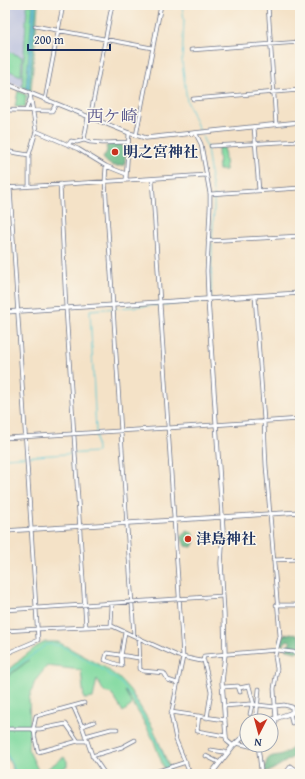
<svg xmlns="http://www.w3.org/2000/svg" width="305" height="779" viewBox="0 0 305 779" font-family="'Gentium Book Plus','Noto Serif JP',serif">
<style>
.industrial{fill:#bdc3de}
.green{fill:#7fd99f;stroke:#4d847e}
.forest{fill:#67b986;stroke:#417472}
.water{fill:#5cc8d5;stroke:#3c7c9a}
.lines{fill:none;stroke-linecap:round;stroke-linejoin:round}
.stream{stroke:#5cc8d5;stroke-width:1}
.minor-casing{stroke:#676e83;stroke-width:4.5}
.tertiary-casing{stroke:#676e83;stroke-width:5}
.secondary-casing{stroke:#676e83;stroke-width:5.5}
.minor{stroke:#fff;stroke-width:3}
.tertiary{stroke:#fff;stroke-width:3.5}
.secondary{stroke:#fff;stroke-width:4}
.poi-dot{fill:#c8321e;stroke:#fbf7ec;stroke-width:1.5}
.labels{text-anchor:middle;stroke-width:3;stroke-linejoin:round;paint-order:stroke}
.poi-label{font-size:15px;font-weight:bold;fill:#1b2f5e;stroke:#fbf7ec;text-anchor:start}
.quarter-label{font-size:17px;fill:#59578d;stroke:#fbf7ec}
</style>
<rect width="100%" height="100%" fill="#fbf7ec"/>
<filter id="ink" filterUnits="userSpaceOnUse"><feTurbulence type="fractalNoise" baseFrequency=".025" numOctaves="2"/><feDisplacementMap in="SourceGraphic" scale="8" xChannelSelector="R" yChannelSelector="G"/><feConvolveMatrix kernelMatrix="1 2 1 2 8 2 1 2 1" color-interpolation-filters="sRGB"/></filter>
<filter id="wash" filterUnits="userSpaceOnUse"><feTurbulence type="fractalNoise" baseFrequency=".012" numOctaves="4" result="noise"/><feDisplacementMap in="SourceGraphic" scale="16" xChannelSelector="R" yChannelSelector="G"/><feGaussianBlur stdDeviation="0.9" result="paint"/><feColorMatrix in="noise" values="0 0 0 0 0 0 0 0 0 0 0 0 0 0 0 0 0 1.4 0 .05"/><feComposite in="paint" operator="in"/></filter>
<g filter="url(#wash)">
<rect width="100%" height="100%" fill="#f4e2c7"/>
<path class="industrial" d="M5,5H32L25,89L5,80Z"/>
<path class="green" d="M27,5H38L31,91L22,87Z
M5,50L22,57L21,76L5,69Z
M18,91L26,95L25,107H15Z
M224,147L226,170H219L218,148Z
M45,642H58L104,667L119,678L130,690L153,728L172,774H166L153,739L140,715L125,691L132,705L123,712L112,694L104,692L97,679L93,698L84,699L81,670L47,666L35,681L29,699L30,725L28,749L39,772L41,773L64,757L67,761V766L58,771V774H15L5,752V743L7,746L5,741V679L29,660L5,678V672L36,647Z"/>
<path class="forest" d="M120,143L125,149V165C115,167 110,167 103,158L107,151L106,146L110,144Z
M187,530L193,532C195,538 196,541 192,547L185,546L181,536L186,533Z
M291,633C302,636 300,638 300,649L296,652L287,650L286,646L291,643L288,640L284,643V647L281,644L282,638L284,635Z
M300,738V753L270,771L265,772C266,748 276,761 290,750C295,747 296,742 300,738Z"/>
<path class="water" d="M33,5H36L29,90L26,89Z"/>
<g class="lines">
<path class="stream" d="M182,5L184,20L182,62L187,101L200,132
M28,101V94
M201,134L207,148L213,192
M212,240L214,210V195
M211,298L212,243
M162,305L206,301
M5,458L97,452L90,310L158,305
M5,675L46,645L50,644L61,646L99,667L121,683L134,700L150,728L159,746L169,774
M5,750L17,774
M300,774V773"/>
</g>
</g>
<g filter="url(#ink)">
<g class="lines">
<g class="minor-casing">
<path id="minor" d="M268,5L276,125
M35,26L152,48
M191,50L300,42
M193,99L300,90
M45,100L63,5
M5,110L52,111L56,104
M26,110L30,99
M90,118L112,5
M254,127L259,191
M36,131L78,149L106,166L126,174
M196,134L201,144L210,194V207L207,271L208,299
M136,136L161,5
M84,140L88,117
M68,145L71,141L77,142L84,140L90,142L103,143L128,142
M211,146L300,141
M5,151L29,155
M106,166L105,181L134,636
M152,179L183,657L171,715L176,740L188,769L192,774
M126,180L129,133
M60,184L66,308L86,627
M29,186V155L36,131L30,93
M5,188L206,175
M210,194L300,188
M208,241L300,236
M255,296L264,421L266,466L280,636L275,656L277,669L274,689L276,721L271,738
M5,438L168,428L300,419
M273,560L300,559
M276,605H300
M5,610L223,596
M111,626L112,604
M5,631L38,629L112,626L178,656L201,661L203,660L204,656L277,650L300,653
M125,632L121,656L122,666L105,660L107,653L139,658
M139,638L140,669L143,671L164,673L168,680L177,683
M5,654L38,640L10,187
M203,660L204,661L211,692L207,718
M223,687L238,686L240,692
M239,688L249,686L254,705
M73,706L82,726L92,755L105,774
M224,706L250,704L275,707
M275,706L284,705L292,707V712
M171,712L225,720
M290,713L292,723
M250,714L252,705
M199,716L197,731L226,736
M256,721L259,689
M82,726L94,722
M5,729H40L66,724L78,741
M34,729L35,738L38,752L78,741H87
M33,730L36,716L84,703
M85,736L111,729H117
M236,743L258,748
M258,745L261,770L260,774
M211,750L224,752L227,754
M92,756L122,747L135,740
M206,756L220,763
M5,772H7
M149,774L186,762
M285,774L291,766L299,772"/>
</g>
<g class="tertiary-casing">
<path id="tertiary" d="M5,83L129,133L146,138L300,122
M208,299L223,530L221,563L224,614L225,654L222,682L226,737L227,741L233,746
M5,312L300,293
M5,531L300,512"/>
</g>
<g class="secondary-casing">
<path id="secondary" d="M268,721L300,710
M211,774L233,746L247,733"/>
</g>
<use href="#minor" class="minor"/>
<use href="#tertiary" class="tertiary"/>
<use href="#secondary" class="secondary"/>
</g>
</g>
<g class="poi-dot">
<circle cx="115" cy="152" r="4"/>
<circle cx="188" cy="539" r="4"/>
</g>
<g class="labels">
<g class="poi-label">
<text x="123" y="157">明之宮神社</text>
<text x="196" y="544">津島神社</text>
</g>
<g class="quarter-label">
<text x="112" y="122">西ケ崎</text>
</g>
</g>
<rect width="305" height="779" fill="none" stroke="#fbf7ec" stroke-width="20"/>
<g transform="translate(259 733) rotate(186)"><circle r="19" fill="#fbf7ec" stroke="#a1a7b3"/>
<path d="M0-3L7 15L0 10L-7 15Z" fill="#c8321e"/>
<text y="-6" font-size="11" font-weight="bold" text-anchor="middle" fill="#1b2f5e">N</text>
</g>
<path d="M28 44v6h82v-6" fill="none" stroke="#1b2f5e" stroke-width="2"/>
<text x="34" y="44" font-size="12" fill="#1b2f5e" stroke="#fbf7ec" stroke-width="3" paint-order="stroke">200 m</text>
</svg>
